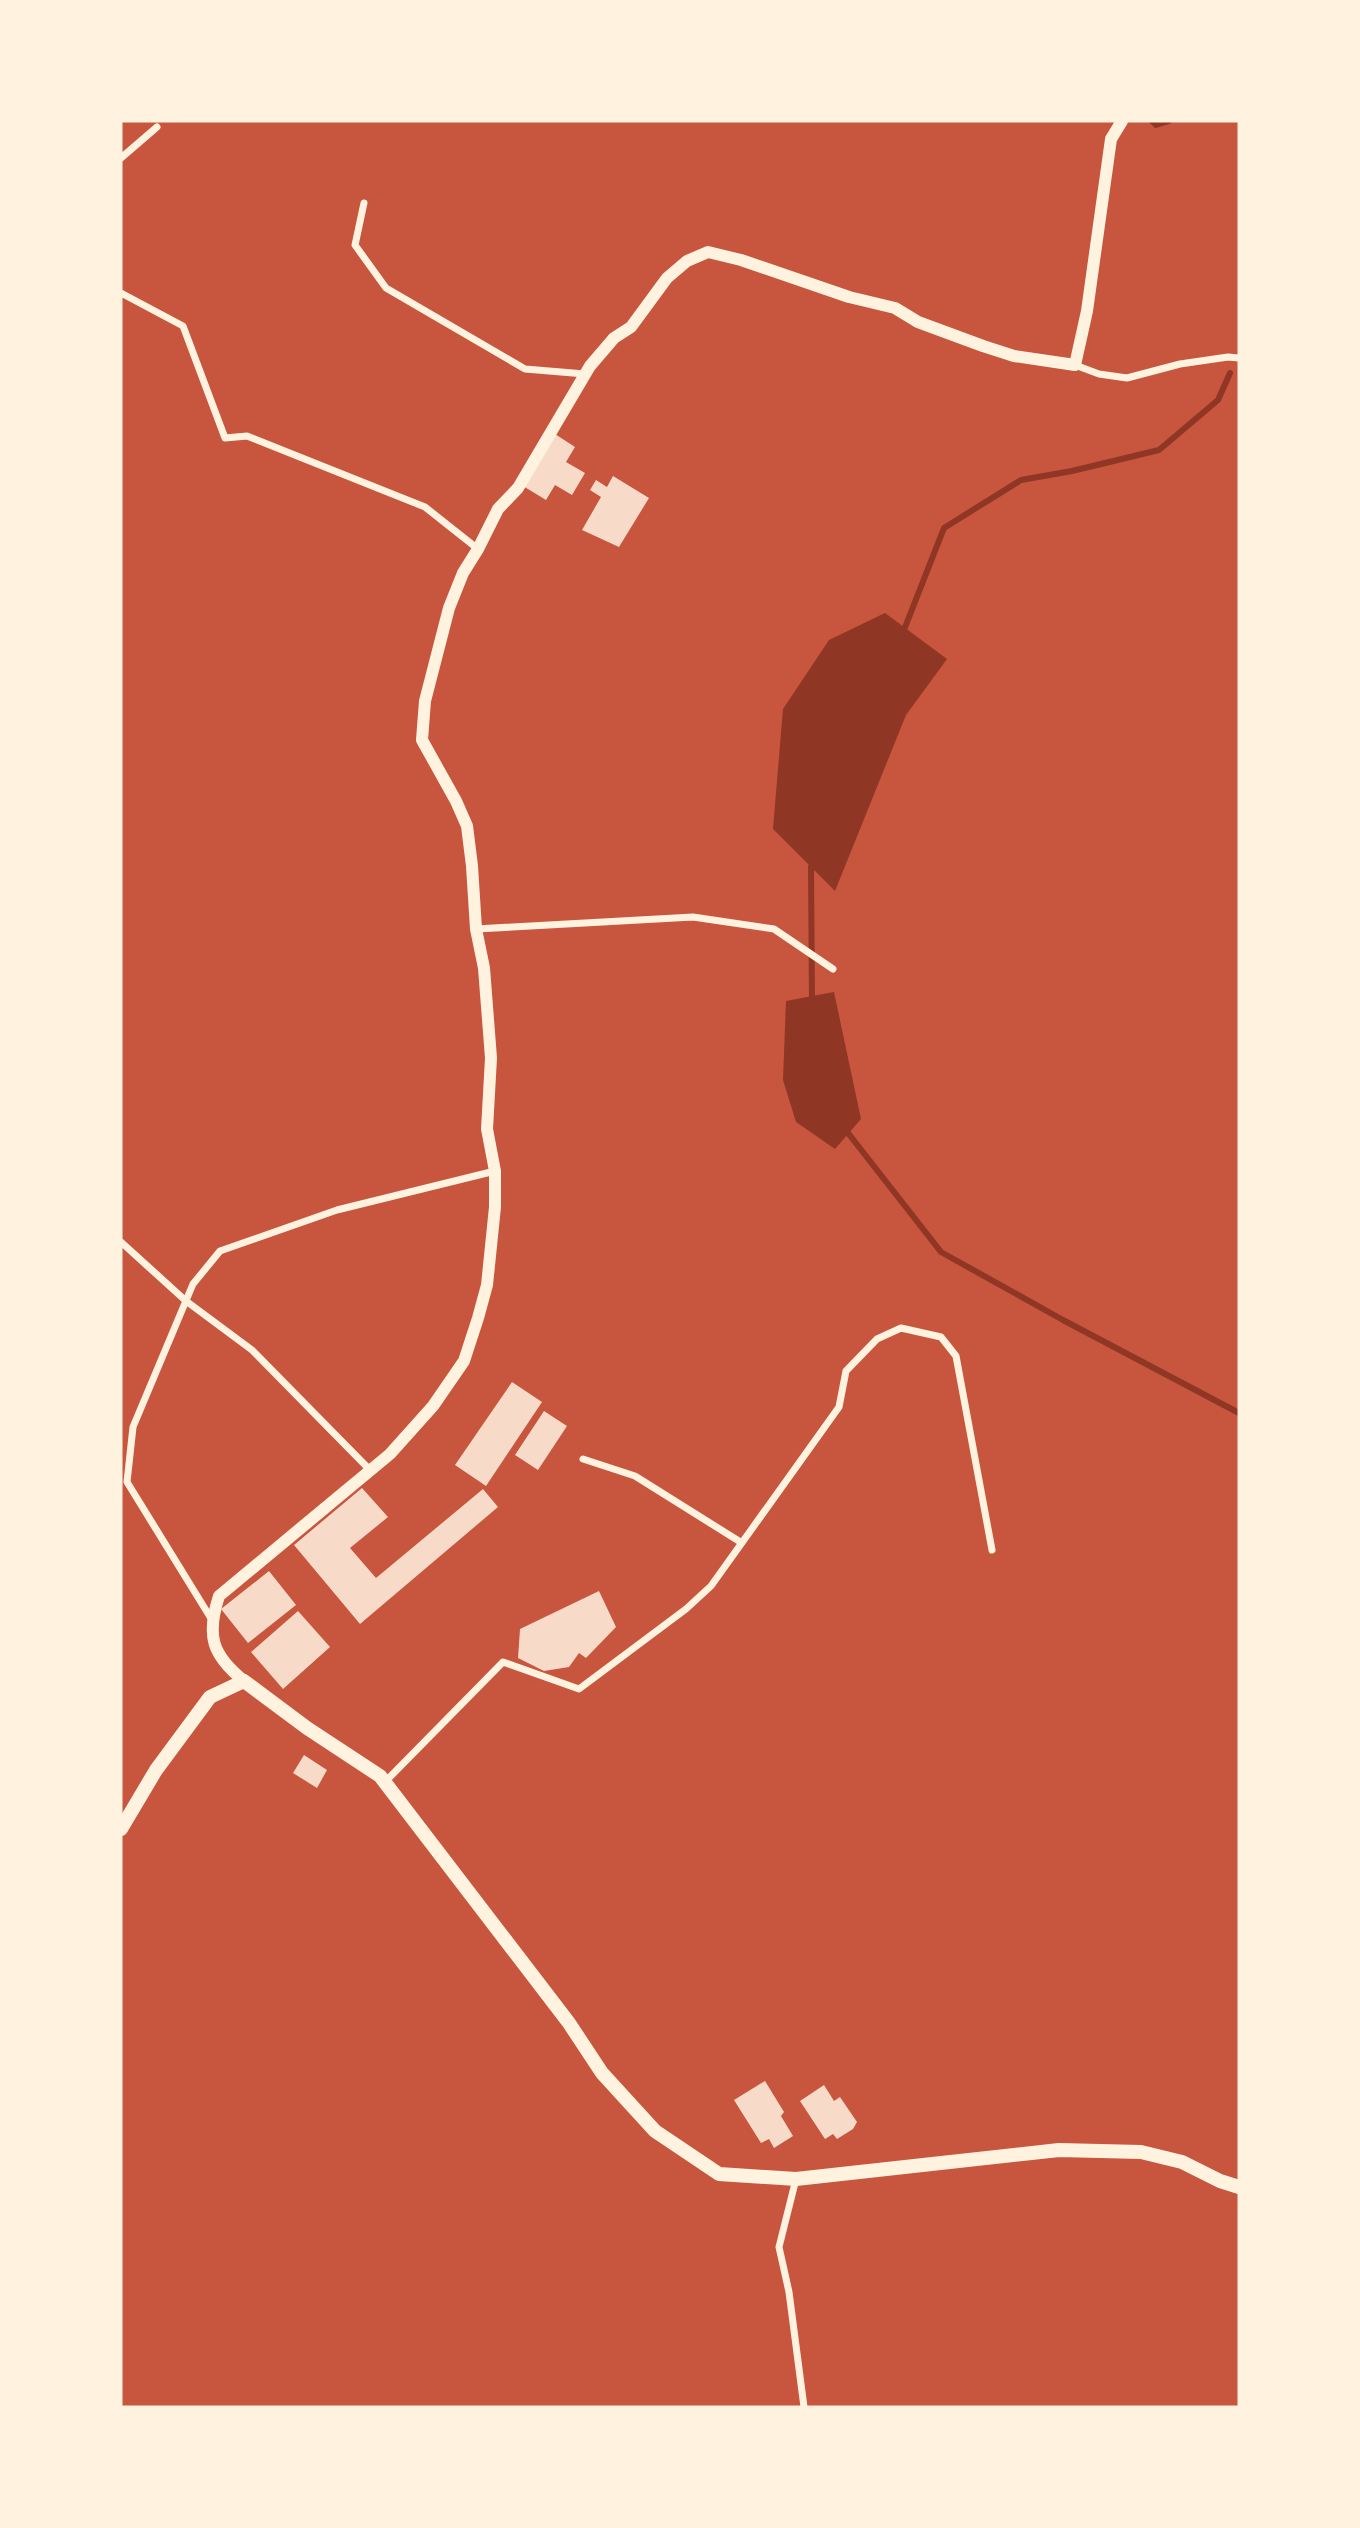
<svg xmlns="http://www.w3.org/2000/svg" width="1360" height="2528" viewBox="0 0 1360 2528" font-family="Lato,sans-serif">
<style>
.water{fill:#8f3625}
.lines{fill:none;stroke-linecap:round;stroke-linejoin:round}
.stream{stroke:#8f3625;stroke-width:6}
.building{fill:#f7dbc8}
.minor{stroke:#fff3e0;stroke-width:7}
.tertiary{stroke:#fff3e0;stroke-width:12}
.secondary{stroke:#fff3e0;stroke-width:14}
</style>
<rect width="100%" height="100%" fill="#c8553d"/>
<path class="water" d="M885,613L947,659L906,715L835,891L773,829L783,709L829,640Z
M834,992L861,1119L835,1149L796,1122L783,1080L786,1001Z"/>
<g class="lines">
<path class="stream" d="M1152,121L1156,125L1169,121
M902,635L944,528L1021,480L1072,471L1159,450L1218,400L1230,373
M812,1003L811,867L814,860
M846,1128L848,1133L941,1252L1063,1320L1239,1413"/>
</g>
<path class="building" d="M555,434L575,447L566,462L585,473L572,495L555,485L546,500L523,486Z
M613,476L649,498L619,547L582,530L601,497L590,490L596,480L607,487Z
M512,1382L542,1402L486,1486L455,1465Z
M544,1411L567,1426L538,1470L515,1455Z
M362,1488L388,1517L350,1548L376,1578L483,1489L498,1507L360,1624L294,1545Z
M269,1571L296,1605L248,1643L221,1609Z
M599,1591L616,1627L586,1658L579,1653L569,1667L544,1671L518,1658L520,1629Z
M298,1611L330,1647L283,1689L251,1652Z
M304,1755L327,1770L317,1788L293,1773Z
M765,2081L784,2112L781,2116L793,2136L774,2148L769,2139L761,2143L734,2100Z
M824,2085L834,2101L840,2097L857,2122L853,2129L837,2139L833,2134L825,2139L800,2101Z"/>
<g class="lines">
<path class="minor" d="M121,158L157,127
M364,203L355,245L386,288L525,369L585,374
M121,293L183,326L225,438L247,436L425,507L478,549
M1075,365L1099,374L1127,378L1180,364L1228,357L1239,358
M476,929L693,917L774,929L833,969
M121,1242L186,1301L252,1350L370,1470
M583,1459L635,1476L742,1543
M212,1620L127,1482L133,1427L193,1284L220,1251L337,1210L495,1171
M385,1782L503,1662L579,1689L686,1609L711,1586L839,1407L846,1371L877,1339L901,1328L941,1337L956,1356L992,1550
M796,2179L779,2247L789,2292L804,2407"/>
<path class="tertiary" d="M244,1681C212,1655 206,1636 219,1596L390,1454L433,1406L464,1361L478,1318L487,1285L495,1207V1171L487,1129L491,1058L484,968L476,929L472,866L467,826L456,801L422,740L425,701L449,608L463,573L478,549L498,509L518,488L590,366L614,338L631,327L667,278L687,261L708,252L741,260L849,297L895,308L918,322L983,346L1014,356L1075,365L1087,311L1111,139L1122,121"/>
<path class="secondary" d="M121,1829L156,1770L210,1697L244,1681L307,1728L380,1776L569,2023L602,2073L655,2131L719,2174L796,2179L1059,2150L1141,2152L1182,2162L1220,2181L1239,2187"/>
</g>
<rect width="1360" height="2528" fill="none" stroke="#fff3e0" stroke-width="245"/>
</svg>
